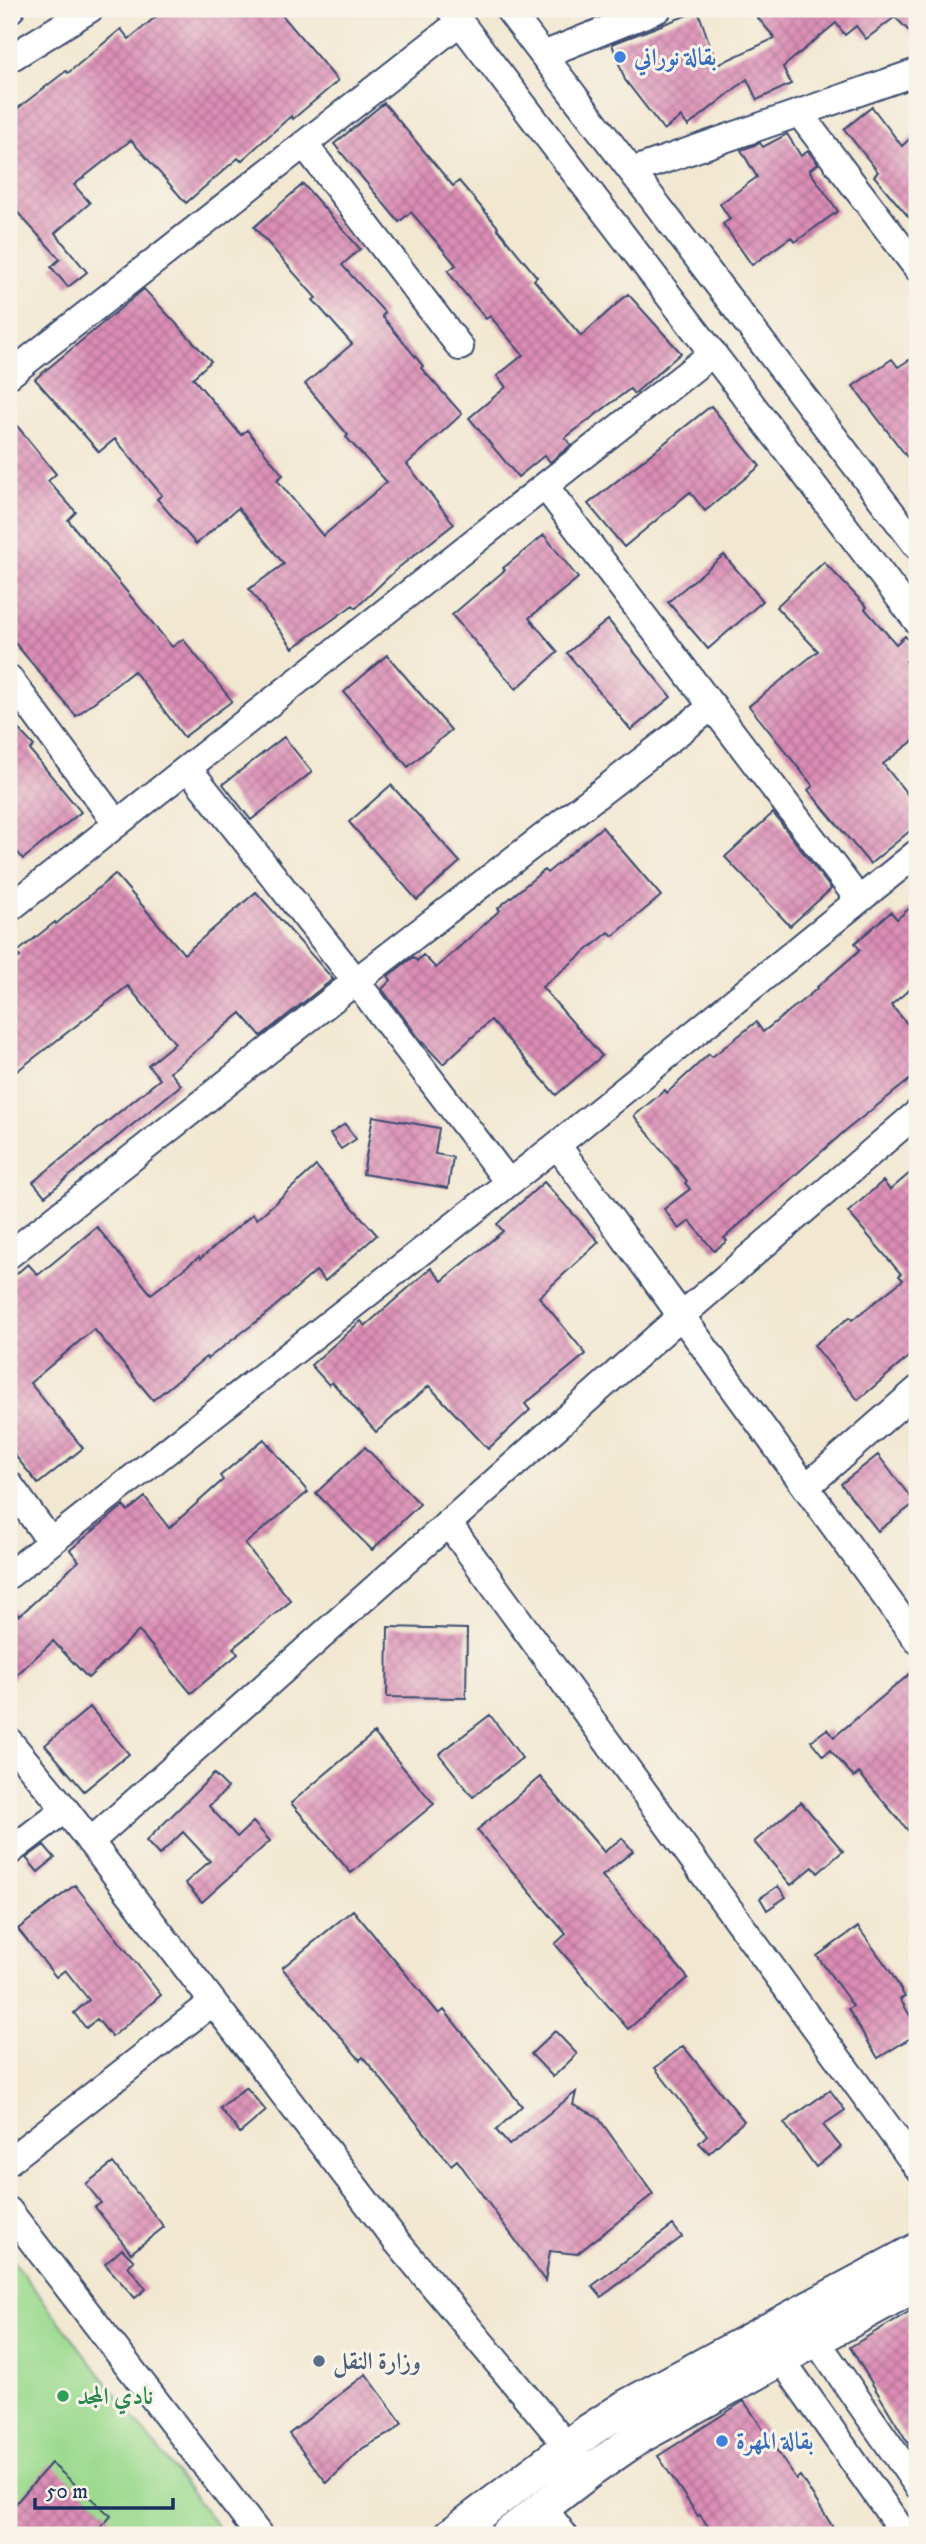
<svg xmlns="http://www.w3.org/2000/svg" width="926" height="2544" viewBox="0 0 926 2544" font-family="'IM FELL DW Pica',Amiri,serif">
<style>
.pitch{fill:#9cda8f;stroke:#5c8476;stroke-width:2}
.building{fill:url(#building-cross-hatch)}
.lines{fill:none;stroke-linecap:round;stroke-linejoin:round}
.minor-casing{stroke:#3b4b6f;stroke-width:30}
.major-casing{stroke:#3b4b6f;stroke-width:37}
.minor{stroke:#fff;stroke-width:26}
.major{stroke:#fff;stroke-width:33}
.shop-dot{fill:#3f7fe0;stroke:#f7f3e8;stroke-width:2.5}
.service-dot{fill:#5c6f8a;stroke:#f7f3e8;stroke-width:2.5}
.leisure-dot{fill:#2e9e5b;stroke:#f7f3e8;stroke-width:2.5}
.labels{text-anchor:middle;stroke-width:6;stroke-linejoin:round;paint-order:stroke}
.shop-label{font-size:24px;font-weight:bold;fill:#366cbe;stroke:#f7f3e8;text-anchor:start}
.service-label{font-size:24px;font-weight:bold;fill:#4e5e75;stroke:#f7f3e8;text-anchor:start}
.leisure-label{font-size:24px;font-weight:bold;fill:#27864d;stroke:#f7f3e8;text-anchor:start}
</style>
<defs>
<pattern id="building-cross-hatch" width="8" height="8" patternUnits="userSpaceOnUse" patternTransform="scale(1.75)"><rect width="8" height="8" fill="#dc8db5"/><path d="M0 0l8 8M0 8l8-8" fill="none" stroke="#b27496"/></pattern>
</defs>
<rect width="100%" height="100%" fill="#f7f3e8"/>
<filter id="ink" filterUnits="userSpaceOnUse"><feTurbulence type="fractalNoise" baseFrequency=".0143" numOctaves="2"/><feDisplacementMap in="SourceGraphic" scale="14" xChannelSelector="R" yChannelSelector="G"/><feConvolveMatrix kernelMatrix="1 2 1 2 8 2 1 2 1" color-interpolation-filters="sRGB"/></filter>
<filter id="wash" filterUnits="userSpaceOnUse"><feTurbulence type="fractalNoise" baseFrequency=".00686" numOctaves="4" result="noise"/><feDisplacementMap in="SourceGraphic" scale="28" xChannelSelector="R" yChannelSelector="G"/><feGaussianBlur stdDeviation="1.57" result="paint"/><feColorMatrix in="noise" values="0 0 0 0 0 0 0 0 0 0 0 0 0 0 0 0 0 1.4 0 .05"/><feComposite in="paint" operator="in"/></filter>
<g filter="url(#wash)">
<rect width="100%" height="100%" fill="#f2e8d2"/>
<path class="pitch" d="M9,2256L224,2535H9Z"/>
<g id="blocks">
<path class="building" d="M165,9H277L338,81L293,119L291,116L241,161L238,158L186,203L131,140L74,185L90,203L55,233L87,272L68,287L51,267L60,259L9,203V115L66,71L68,73L121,29L129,39Z
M750,9H917V39L895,17L866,39L856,26L845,35L836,23L783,67L791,84L757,100L747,79L688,126L681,117L664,130L625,80L612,44L698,11L717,65L775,38Z
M384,103L453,186L459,181L498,227L497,228L537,277L534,280L581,336L628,294L681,353L634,394L630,389L565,438L571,445L550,462L545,455L518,477L469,418L506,387L497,376L523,355L490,316L486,319L460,288L448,271L456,265L411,212L399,222L334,144Z
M872,107L902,146L917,132V227L874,176L878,172L844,129Z
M787,134L801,156L808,151L818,164L809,170L838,211L795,242L791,237L752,265L723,224L730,219L720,204L757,177L741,150L760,143L763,147Z
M303,184L360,249L342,265L385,313L382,316L423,366L421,368L462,414L407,464L454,524L398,568L356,608L353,605L293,648L249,589L284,564L238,508L196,544L157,499L162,495L115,439L99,452L35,379L144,289L211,361L193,378L241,435L247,430L283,475L277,480L323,536L387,482L346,437L348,435L305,384L352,344L313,300L316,298L254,227Z
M917,355V470L853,386L892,359L898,367Z
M711,406L760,466L705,511L690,492L624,547L588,504Z
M9,416L56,474L48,481L76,512L68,520L172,647L183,639L232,701L184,737L134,671L76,716L9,636Z
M544,535L578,578L529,618L558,652L516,689L452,615L505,570L503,568Z
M724,555L763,601L708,649L668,602Z
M824,562L867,607L865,609L896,644L905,636L917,651L906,661L917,675V738L883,764L917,806V825L870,864L808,790L813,786L749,706L818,651L776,607Z
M608,620L671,697L631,730L567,653Z
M387,655L451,730L408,767L344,692Z
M9,719L34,746L30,750L81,812L23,859L9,842Z
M284,737L312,772L251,820L223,784Z
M391,785L460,862L417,900L349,822Z
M773,813L831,889L790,926L725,857Z
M602,827L661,896L613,936L609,932L542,987L602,1056L556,1095L491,1020L443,1064L422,1042L382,989L391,980L388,976L413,957L417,961L423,955L436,968L500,910L498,908L544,870L547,873Z
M115,874L184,954L256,892L333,979L261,1036L241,1013L170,1072L181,1085L45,1196L33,1182L160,1079L148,1065L175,1043L128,986L9,1077V966L20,957L16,953L55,922L56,924Z
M917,902V983L891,1005L917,1035V1074L845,1131L724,1238L727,1241L714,1251L690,1221L679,1229L664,1209L690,1189L685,1183L687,1181L634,1116L665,1090L667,1093L709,1054L712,1057L756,1022L763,1032L818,988L817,987L860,950L855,943L891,912L897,919Z
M373,1116L439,1128L435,1154L453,1157L448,1188L363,1174Z
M345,1124L356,1139L341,1149L330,1134Z
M316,1166L377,1235L325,1281L316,1271L264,1316L207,1359L206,1357L153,1400L94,1329L30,1383L83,1448L38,1484L9,1448V1280L28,1264L38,1275L97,1227L151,1294L199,1257L200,1259L253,1214L257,1219Z
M917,1167V1350L858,1400L814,1345L850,1317L852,1320L903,1280L899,1276L901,1274L848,1212L883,1181L890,1190Z
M544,1182L599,1242L539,1297L586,1354L525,1404L530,1410L488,1449L429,1386L376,1432L332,1382L329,1385L311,1365L361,1321L365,1326L431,1268L442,1281L503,1231L497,1224Z
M264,1439L308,1492L245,1544L291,1601L233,1648L238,1654L191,1693L139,1631L88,1678L53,1641L9,1682V1604L19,1616L79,1561L70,1550L123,1506L128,1511L145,1497L169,1528L223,1480L220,1476Z
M365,1447L420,1504L372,1550L316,1493Z
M878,1455L915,1503L878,1531L841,1484Z
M388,1627L467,1629L466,1698L387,1697Z
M917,1668V1841L859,1773L854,1777L830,1750L823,1756L811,1741L827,1729L834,1737Z
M90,1707L129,1754L84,1791L45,1745Z
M490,1715L522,1758L473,1797L439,1754Z
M374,1733L434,1804L351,1873L291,1803Z
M214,1774L228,1788L209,1806L237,1837L253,1822L270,1841L202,1902L185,1883L210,1861L183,1832L159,1855L146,1841Z
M540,1777L604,1852L622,1838L633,1851L602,1876L688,1978L628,2029L555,1944L566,1934L477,1830Z
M801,1802L843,1851L818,1873L813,1867L791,1885L754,1842Z
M44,1845L55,1858L38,1872L26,1858Z
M75,1885L161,1995L112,2037L97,2019L86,2028L74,2013L89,2000L65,1970L56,1977L18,1929Z
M778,1886L786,1897L767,1910L760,1898Z
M353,1910L439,2014L444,2010L522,2106L496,2130L509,2145L576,2092L573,2105L597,2116L653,2194L577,2254L550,2251L545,2281L457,2160L451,2165L363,2057L360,2060L282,1968Z
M858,1927L890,1971L905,1997L900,1999L917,2027V2034L878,2058L848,2009L853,2006L817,1956Z
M555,2031L577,2054L553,2077L531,2054Z
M683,2046L744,2121L709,2153L699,2143L707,2135L655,2068Z
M246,2087L266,2111L240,2133L220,2108Z
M830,2090L845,2110L823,2125L841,2147L816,2167L784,2123Z
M113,2163L164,2227L131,2253L95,2207L101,2203L86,2184Z
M673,2225L682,2237L601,2297L592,2286Z
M122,2249L134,2261L128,2266L146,2289L135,2298L105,2264Z
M917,2307V2458L850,2347Z
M366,2374L402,2423L394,2431L363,2448L327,2483L289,2434Z
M744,2401L796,2479L800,2476L838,2535H714L700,2515L698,2516L658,2456Z
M51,2463L111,2516L94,2535H9V2511Z"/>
</g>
</g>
<g filter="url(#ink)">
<use href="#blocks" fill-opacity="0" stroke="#3b4b6f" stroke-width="2"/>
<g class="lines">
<g class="minor-casing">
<path id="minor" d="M450,9L917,621
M508,9L917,546
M9,10L11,9
M543,55L658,9
M9,59L90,9
M799,113L917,268
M304,144L460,347
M632,171L917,72
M9,375L460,22
M545,486L859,900
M9,678L117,824
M188,768L356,981L508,1182
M9,909L713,353
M557,1145L917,1640
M9,1255L356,981L713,706
M9,1484L51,1542
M806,1487L917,1390
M448,1523L917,2167
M9,1575L557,1145L917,853
M9,1741L65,1809L397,2242L568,2447
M90,1842L681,1316L917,1113
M9,1852L65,1809
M9,2161L213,2002
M9,2211L259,2535
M806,2326L917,2485
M770,2343L905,2535
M543,2507L564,2535"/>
</g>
<g class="major-casing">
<path id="major" d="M451,2535L590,2430L627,2406L917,2250
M507,2535L590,2471L639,2437L917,2284"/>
</g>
<use href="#minor" class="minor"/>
<use href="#major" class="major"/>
</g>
</g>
<g class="shop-dot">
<circle cx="620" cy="57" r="7"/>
<circle cx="722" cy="2441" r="7"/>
</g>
<circle class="service-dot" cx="319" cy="2361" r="7"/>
<circle class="leisure-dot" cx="63" cy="2396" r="7"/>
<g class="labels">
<g class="shop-label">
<text x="634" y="65">بقالة نوراني</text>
<text x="736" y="2449">بقالة المهرة</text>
</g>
<g class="service-label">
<text x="333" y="2369">وزارة النقل</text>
</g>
<g class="leisure-label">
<text x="77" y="2404">نادي المجد</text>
</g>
</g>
<rect width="926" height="2544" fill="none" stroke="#f7f3e8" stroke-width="35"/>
<path d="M35 2498v10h138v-10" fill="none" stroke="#1b2f5e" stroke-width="3.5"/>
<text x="46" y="2498" font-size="21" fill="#1b2f5e" stroke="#f7f3e8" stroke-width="5" paint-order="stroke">50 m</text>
</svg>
